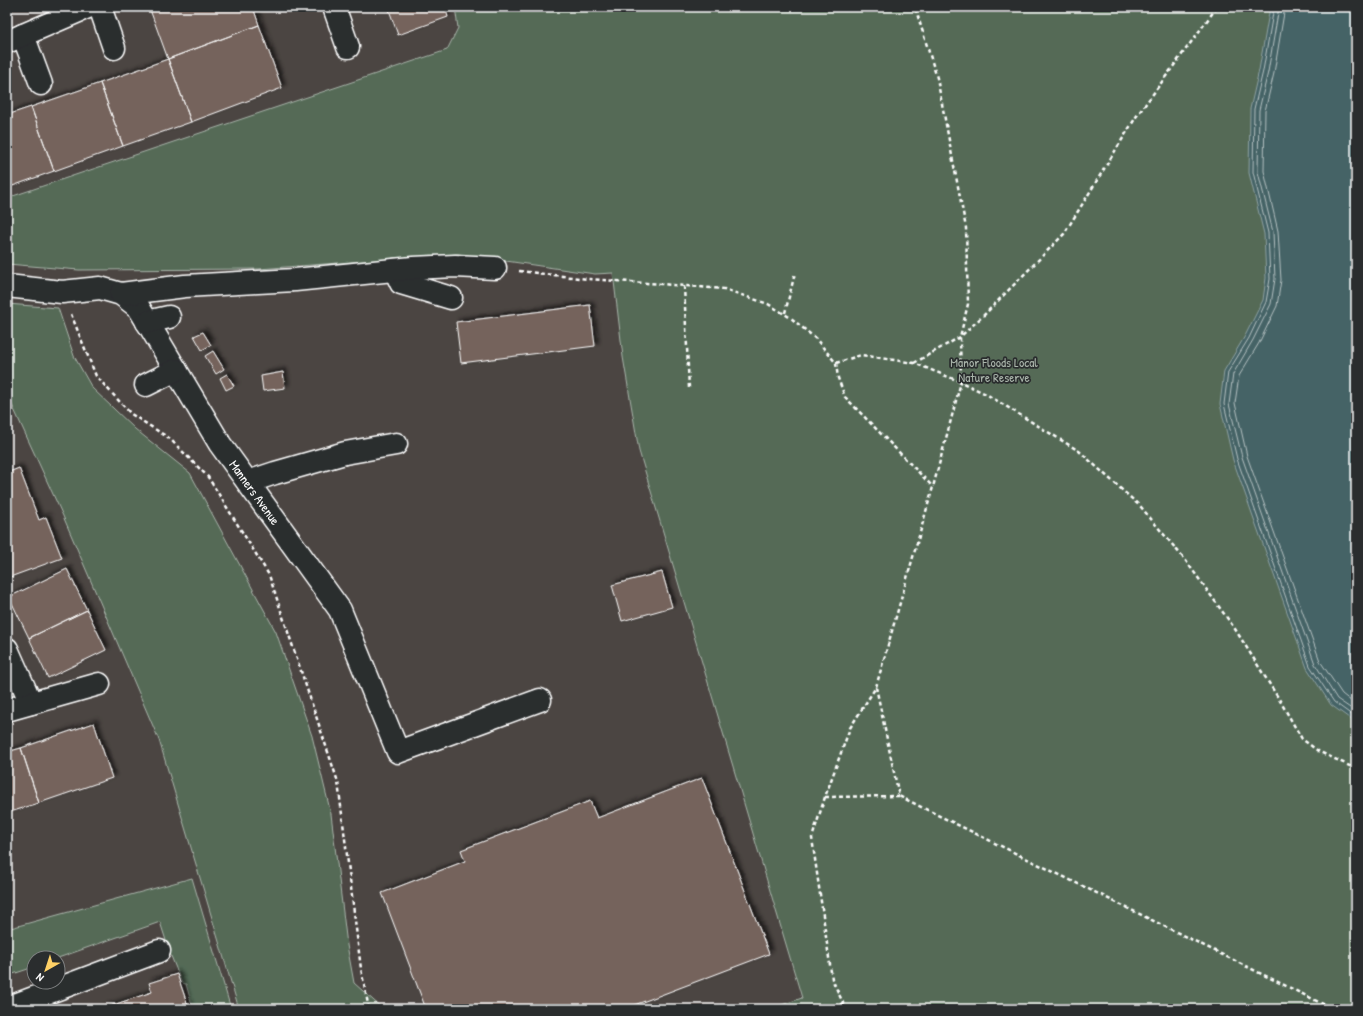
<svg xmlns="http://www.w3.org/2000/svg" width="1363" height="1016" viewBox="0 0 1363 1016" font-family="'Patrick Hand',sans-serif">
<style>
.built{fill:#4b4542;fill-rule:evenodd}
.green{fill:#546b57;stroke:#aab5ab}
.water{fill:#456366;stroke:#8fa1a3}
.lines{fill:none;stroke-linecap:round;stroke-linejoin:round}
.shore{stroke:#b5c1c2;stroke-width:1}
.building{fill:#74635c;stroke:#fff;filter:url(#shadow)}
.minor-casing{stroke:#fff;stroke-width:25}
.path{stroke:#fff;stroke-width:2.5;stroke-dasharray:4 3;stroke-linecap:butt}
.minor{stroke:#2a2d2e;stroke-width:22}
.labels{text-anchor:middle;stroke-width:3.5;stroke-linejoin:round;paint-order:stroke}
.park-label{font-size:13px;fill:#aab5ab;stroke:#2a2d2e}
.street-label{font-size:13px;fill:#fff;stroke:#2a2d2e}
</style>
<defs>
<filter id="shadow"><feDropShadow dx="3.5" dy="-3.5" stdDeviation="2" flood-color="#0009"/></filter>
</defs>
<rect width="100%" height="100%" fill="#393837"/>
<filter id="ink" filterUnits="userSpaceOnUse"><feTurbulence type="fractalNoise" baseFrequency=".025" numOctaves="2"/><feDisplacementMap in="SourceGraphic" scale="8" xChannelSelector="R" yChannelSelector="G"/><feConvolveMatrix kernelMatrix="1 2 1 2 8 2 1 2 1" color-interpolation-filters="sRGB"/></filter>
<g filter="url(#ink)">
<path class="built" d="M7,7H455L458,28L447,50L7,198Z
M458,254L595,274L613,273L623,357L639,451L802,998L770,1009H7V264L79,270L258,269ZM34,958H58V982H34Z"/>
<path class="green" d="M455,7H1356V1009H770L802,998L639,451L623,357L613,273L595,274L458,254L258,269L79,270L7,264V198L447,50L458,28Z
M7,304L58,308L74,356L92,388L135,429L190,473L276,632L312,736L331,814L347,945L354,983L383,1009H239L159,740L63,516L7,394Z
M192,878L231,1009H193L186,984L182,983L171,956L160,922L58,958H34V967L7,976V929Z"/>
<path class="water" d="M1270,7H1356V723L1331,705L1307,668L1233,460L1220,404L1224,371L1245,336L1263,300L1266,278L1264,234L1249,173L1250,109L1259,70Z"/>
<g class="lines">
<path class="shore" d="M1274,7L1263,71L1254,109L1253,172L1268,233L1270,279L1266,302L1249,338L1228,372L1224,404L1237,459L1310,666L1334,702L1356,718
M1279,7L1268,72L1259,110L1258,172L1273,232L1275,279L1271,304L1253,340L1233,374L1229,404L1242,457L1315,664L1337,699L1356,712
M1285,7L1274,73L1265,111L1264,171L1278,231L1281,280L1277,306L1259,343L1239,376L1235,403L1247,456L1320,661L1342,694L1356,705"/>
</g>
<path class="building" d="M149,7H253L259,25L168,59Z
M388,7H445L448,17L398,35Z
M259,25L282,88L191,122L168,59Z
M168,59L191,122L123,146L100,83Z
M100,83L123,146L54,171L31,107Z
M31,107L54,171L7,188V115Z
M590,305L595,346L461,363L456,322Z
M203,332L211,345L202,350L194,336Z
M213,351L224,369L216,374L205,356Z
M283,372L285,388L263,391L261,376Z
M227,374L234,386L226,390L220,378Z
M19,468L39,520L46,517L62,558L10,577L7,569V473Z
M67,569L87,610L29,638L9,597Z
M662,572L672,607L622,621L612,585Z
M87,610L106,650L48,678L29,638Z
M94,723L112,778L39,803L21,748Z
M21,748L39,803L7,813V752Z
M702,778L769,954L624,1009H426L382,893L465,861L461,850L590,801L597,818Z
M177,974L189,1009H101L152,992L149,983Z"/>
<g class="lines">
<g class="minor-casing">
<g id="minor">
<path d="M100,7L114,48"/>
<path d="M334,7L348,47"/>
<path d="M23,35L41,84"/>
<path d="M7,42L88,7"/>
<path d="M395,270L401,283L451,298"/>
<path id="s1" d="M7,286L62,292L100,288L121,294L139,308L220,444L340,610L398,752L540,700"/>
<path d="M121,294L185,286L295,280L413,268L455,266L495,268"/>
<path d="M147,322L169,317"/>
<path d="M146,385L176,370"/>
<path d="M248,482L275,473L345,453L396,444"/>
<path d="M7,649L31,703"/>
<path d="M7,710L99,684"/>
<path d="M7,1008L159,951"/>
</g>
</g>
<path class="path" d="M519,271L588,279L661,284L724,289L768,304L791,318L816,339L836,363L838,378L845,397L933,487
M684,286L689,388
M785,313L795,273
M71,314L96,376L131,414L169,438L208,477L269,575L338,782L361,969L369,1009
M836,363L861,355L914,363L961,382L986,394L1079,451L1141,507L1186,561L1235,629L1279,699L1302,739L1318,751L1356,769
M914,363L960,337L984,315L1064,234L1136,117L1217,7
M876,687L899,796L1333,1009
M825,797L899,796
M843,1003L844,1009
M828,1009L843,1003L832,979L812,838L825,797L850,728L876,687L933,487L961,382L960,337L968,304L966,228L937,78L915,7"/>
<use href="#minor" class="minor"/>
</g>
</g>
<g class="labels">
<g class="park-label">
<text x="994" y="367">Manor Floods Local<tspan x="994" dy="15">Nature Reserve</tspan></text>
</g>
<g class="street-label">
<text dy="5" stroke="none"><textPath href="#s1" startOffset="356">Manners Avenue</textPath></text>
</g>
</g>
<rect width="1363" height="1016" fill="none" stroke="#2a2d2e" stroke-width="24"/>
<rect x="12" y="12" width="1339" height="992" fill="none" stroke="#fff" stroke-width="1.5" filter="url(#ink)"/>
<g transform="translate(46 970) rotate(219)"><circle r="19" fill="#2a2d2e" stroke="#7f8182"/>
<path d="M0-3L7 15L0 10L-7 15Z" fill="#ffd166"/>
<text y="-6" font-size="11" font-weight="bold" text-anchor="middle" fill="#ffffff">N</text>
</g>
</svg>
